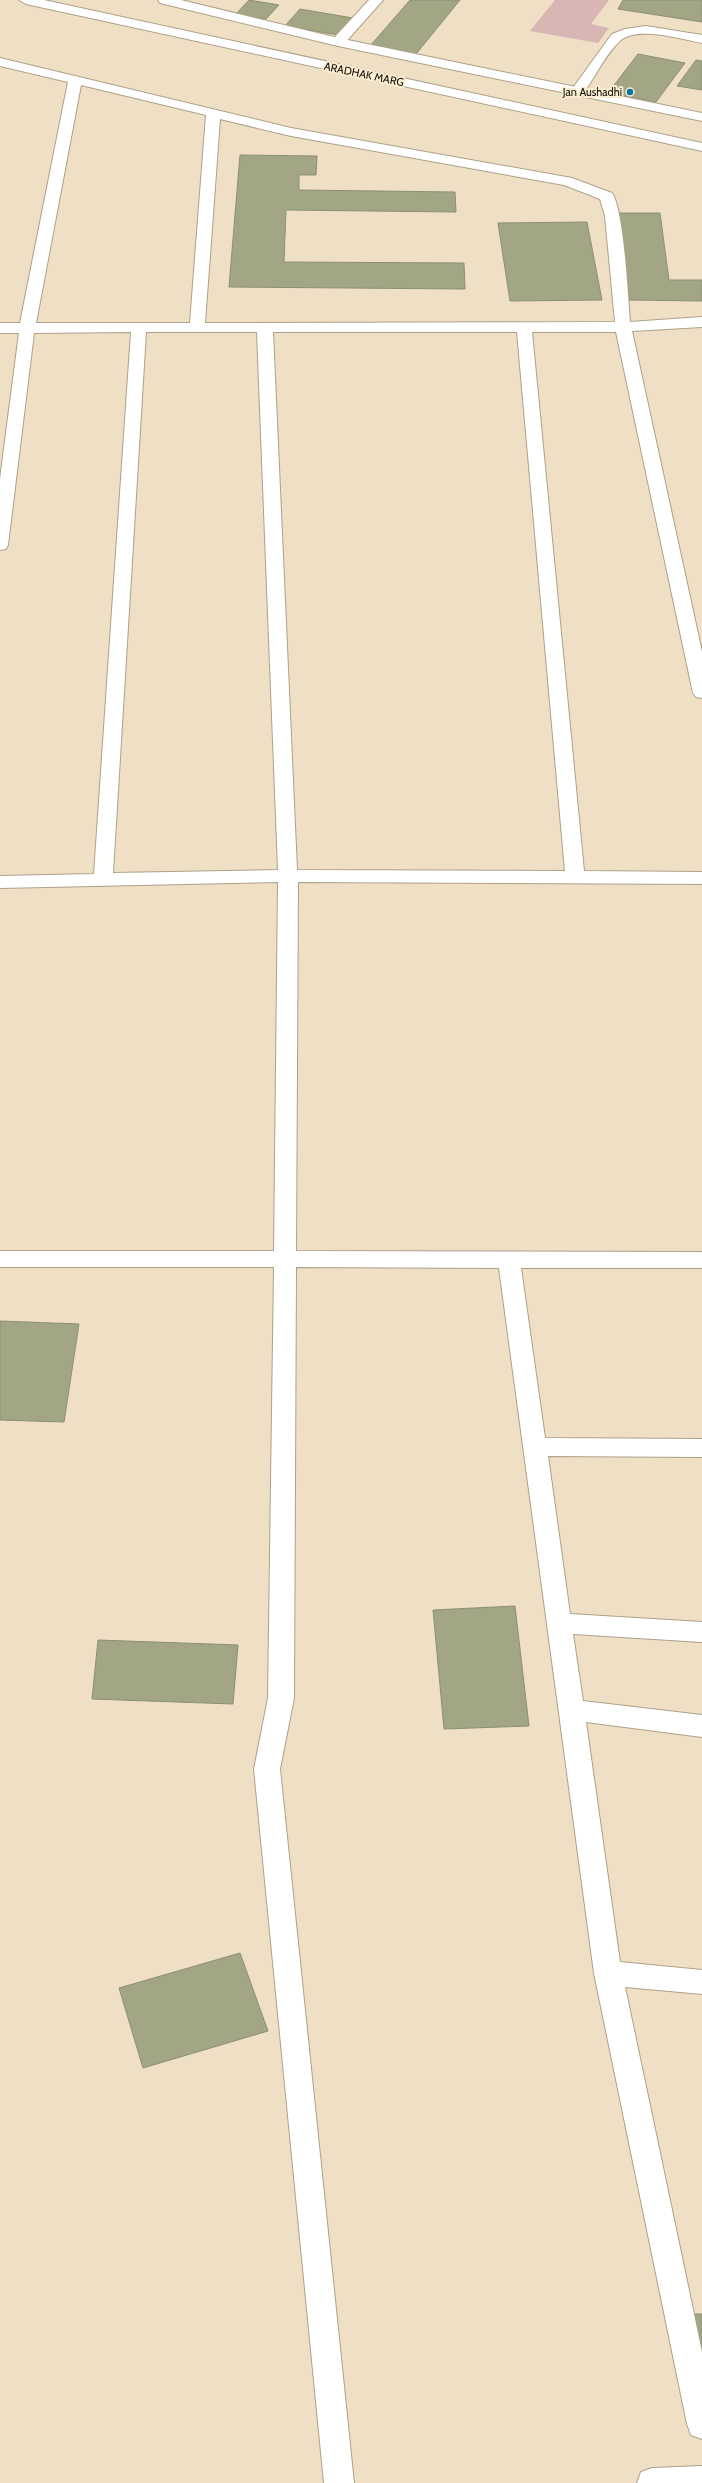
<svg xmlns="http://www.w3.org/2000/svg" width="702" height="2483" viewBox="0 0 702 2483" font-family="Cabin,sans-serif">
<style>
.green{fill:#d9b5b3}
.building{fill:#a2a684;stroke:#8c8f75}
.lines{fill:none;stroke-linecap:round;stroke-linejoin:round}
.street-casing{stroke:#aea188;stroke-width:2}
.secondary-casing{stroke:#aea188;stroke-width:2}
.street{fill:#fff;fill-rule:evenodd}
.secondary{fill:#fff;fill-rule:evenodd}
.poi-dot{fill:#0976a1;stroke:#fbedd2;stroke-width:1.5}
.labels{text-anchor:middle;stroke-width:4;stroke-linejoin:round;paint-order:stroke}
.far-street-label{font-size:11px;fill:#140f06;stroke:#fbedd2}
.far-poi-label{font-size:11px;fill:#140f06;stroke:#fbedd2;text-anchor:end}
</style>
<rect width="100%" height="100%" fill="#eedfc5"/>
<path class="green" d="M555,0H609L591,24L609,28L598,43L530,31Z"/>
<path class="building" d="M249,0L279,5L266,19L235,15Z
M410,0H460L416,54L370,46Z
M623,0H702V22L618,9Z
M300,9L353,18L338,35L285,26Z
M638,54L685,63L656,102L608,93Z
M696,60L702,61V90L677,86Z
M240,155L317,156L316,175H299V190L455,192L456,212L286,210L284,262L464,263L465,289L229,287Z
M619,213H660L669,280H702V301L628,300Z
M587,222L602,300L510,301L498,223Z
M0,1321L79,1324L64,1422L0,1420Z
M515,1606L529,1726L444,1729L433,1610Z
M98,1640L238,1645L233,1704L92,1699Z
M240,1953L268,2031L143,2068L119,1988Z
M694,2314H702V2358Z"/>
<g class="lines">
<g class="street-casing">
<path id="street" d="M369,0H383L343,45H333L331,42L333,39Z
M646,26L702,35V43C682,39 638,26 621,40C605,54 595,78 582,95H572L570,92L612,34L625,29Z
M0,58L291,128L572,178L612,193C624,210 628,297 630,322L702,317V327L632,331L702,652V698L696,697L693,693L616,332H532L584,871L702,872V884L298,882L296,1251L702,1252V1268H521L545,1438L702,1439V1457L548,1456L570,1614L702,1622V1642L573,1634L583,1701L702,1715V1737L586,1722L620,1962L702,1970V1994L625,1987L702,2352V2439L691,2435L687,2424L594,1973L499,1268L296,1267L294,1698L280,1769L354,2483H324L254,1769L268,1698L274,1267H0V1251H274L278,882L0,888V876L94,874L131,332L34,333L8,545L6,549L0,550V479L19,333H0V323H20L68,82L0,66ZM81,85L206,115L190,323H36ZM220,119L291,136L564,185L600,199L605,216L615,322L205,323ZM146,332H257L278,870L113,873ZM273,332H517L565,871L297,870Z
M702,2466V2483H637L641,2472L652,2468Z"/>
</g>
<g class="secondary-casing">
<path id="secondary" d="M19,0H44L702,143V151L26,4Z
M158,0H181L338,38L702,113V121L338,46L160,3Z"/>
</g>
<use href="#street" class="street"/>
<use href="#secondary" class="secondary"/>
</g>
<circle class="poi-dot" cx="630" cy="92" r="4"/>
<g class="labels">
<g class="far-street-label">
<text transform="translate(364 74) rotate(12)" y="4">ARADHAK MARG</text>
</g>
<g class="far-poi-label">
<text x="622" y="96">Jan Aushadhi</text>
</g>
</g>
</svg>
